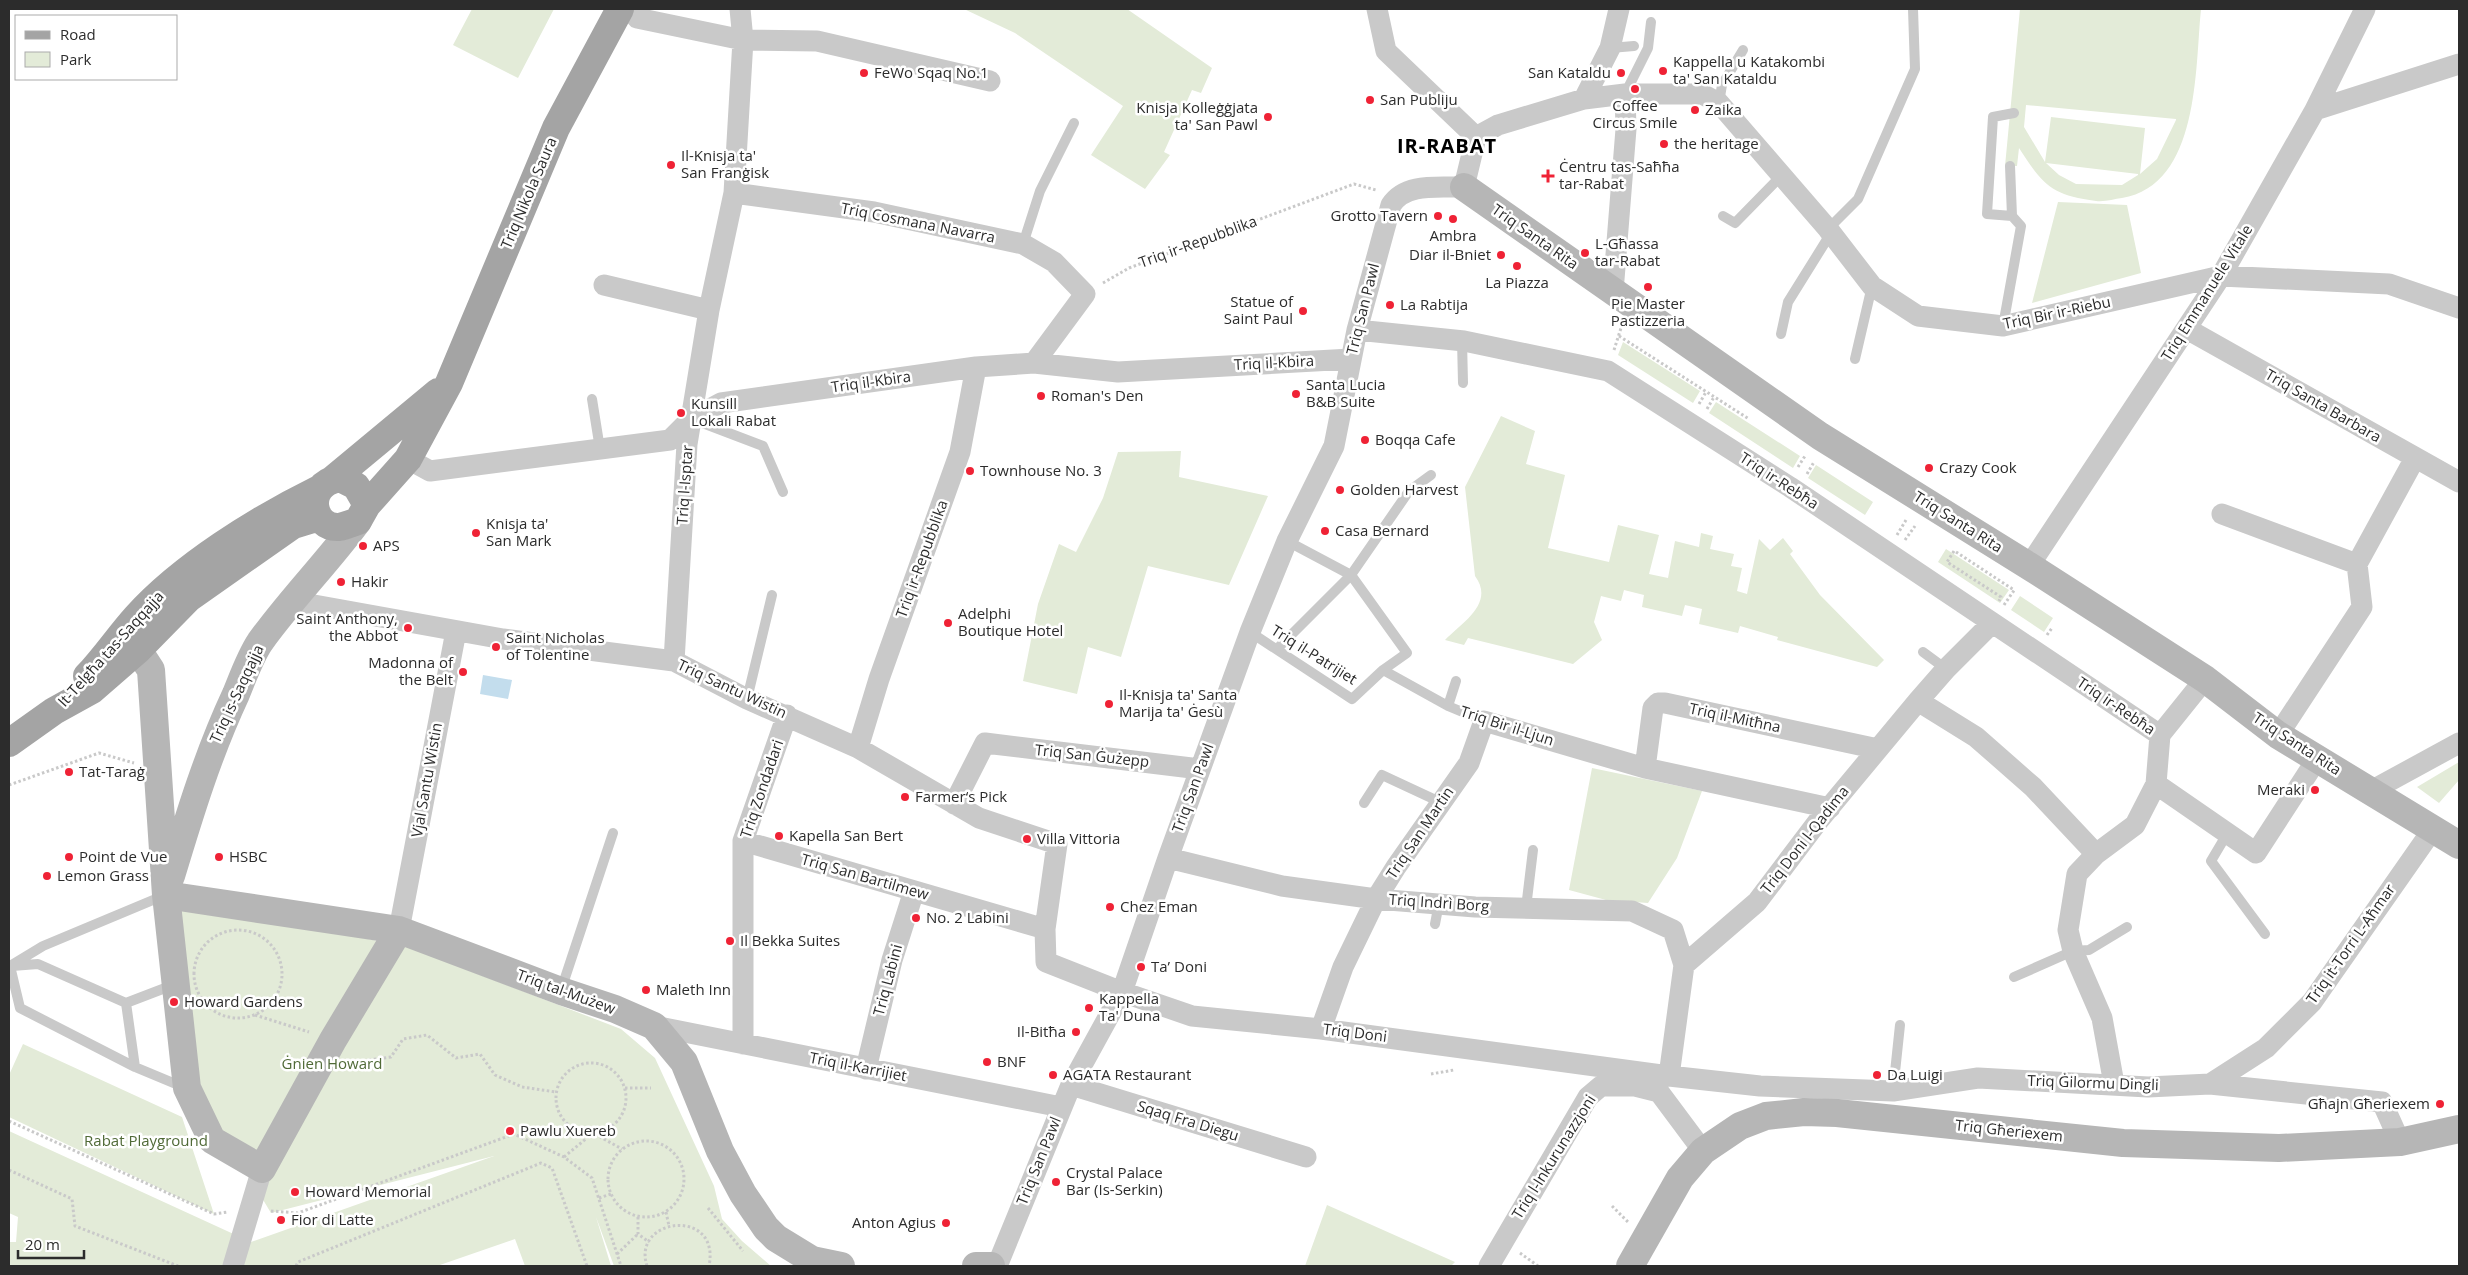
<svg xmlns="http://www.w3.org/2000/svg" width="2468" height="1275" viewBox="0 0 2468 1275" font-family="'Open Sans',sans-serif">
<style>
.green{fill:#e3ebd8;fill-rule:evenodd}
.water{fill:#c3dded}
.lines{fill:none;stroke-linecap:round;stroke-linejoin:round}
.path{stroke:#c9c9c9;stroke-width:3;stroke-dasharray:2.5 2.5;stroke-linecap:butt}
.lane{stroke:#c9c9c9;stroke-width:10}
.street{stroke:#c9c9c9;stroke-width:21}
.secondary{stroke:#b6b6b6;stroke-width:28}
.primary{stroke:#a4a4a4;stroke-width:28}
.poi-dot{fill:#ef2235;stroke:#fff;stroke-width:2}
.labels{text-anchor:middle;stroke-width:5;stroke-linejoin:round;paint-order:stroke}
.poi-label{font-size:15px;fill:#2c2c2c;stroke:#fff;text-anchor:start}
.street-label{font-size:15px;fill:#2c2c2c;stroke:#fff}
.park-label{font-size:15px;fill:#506a37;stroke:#fff}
.district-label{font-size:20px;font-weight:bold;letter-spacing:1px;fill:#000;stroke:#fff}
</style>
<rect width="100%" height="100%" fill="#fff"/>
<path class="green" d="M472,9H554L518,78L453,45Z
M964,9H1127L1212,68L1201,93L1192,90L1164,152L1170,155L1145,189L1091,155L1123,106L1015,33Z
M2020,9H2201C2195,68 2200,185 2122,198C2114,199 2105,202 2096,201C2051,195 2043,185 2019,148L2017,166H2005ZM2026,105L2176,119V120L2157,159L2140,174L2145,128L2051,117L2045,162L2024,127ZM2046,163L2138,174V175L2122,185L2076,184L2059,175Z
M2058,202L2127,205L2141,273L2032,303Z
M1623,342L1700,391L1693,403L1618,355Z
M1716,402L1800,456L1793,468L1709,413Z
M1501,416L1535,431L1526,464L1565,475L1548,548L1609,562L1618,525L1659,535L1649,574L1668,578L1675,541L1699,547L1701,533L1713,536L1710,549L1734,554L1731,566L1742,568L1737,591L1747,594L1759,539L1770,550L1783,538L1793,551L1790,554L1820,595L1884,660L1877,667L1777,640L1778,637L1740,626L1738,633L1699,624L1702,609L1685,605L1682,616L1642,607L1644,595L1624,590L1621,601L1601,596L1594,622L1602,640L1573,664L1468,638L1464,645L1445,640C1463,622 1495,603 1475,576L1465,487Z
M1181,451L1179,477L1268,496L1229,585L1148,566L1121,657L1088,647L1077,694L1023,681L1038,604L1059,544L1076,552L1103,498L1118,452Z
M1816,465L1873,502L1865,515L1808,478Z
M1946,549L2009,590L2000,603L1938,562Z
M2020,596L2053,618L2044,632L2011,610Z
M2459,762V780L2439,803L2417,787Z
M1592,768L1702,791L1677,858L1648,903L1606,900L1569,890Z
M172,902L405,946L621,1029L655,1058L714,1186L722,1219L742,1241L771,1266H614L596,1217L611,1266H525L515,1239L437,1266H9V1242H16L18,1217L9,1213V1131L251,1242L494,1156L271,1213L196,1088Z
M23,1044L182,1117L214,1214L9,1117V1075Z
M1327,1205L1455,1262L1451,1266H1305Z"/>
<path class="water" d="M483,675L512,680L508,699L480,694Z"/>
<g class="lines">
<path class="path" d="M1103,283L1129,268L1354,184L1376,190
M1619,336L1749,419
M1614,350L1621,328
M1699,404L1706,392
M1707,409L1714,397
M1798,467L1805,456
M1807,474L1814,462
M1897,535L1906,520
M1905,540L1915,526
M1954,551L1947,562L2001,597L1999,601
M1956,552L2014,590
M2004,605L2015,589
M2047,635L2052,628
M9,785L99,753L134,763
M194 974a44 44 0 1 1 88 0a44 44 0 1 1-88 0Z
M255,1015L309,1032
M354,1062L391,1057L403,1039L427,1035L456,1058L480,1054L495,1075L522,1087L556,1092
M556 1098a35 35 0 1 1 70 0a35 35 0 1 1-70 0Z
M1431,1074L1454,1070
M625,1088H651
M9,1121L214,1214L228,1212
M608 1179a38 38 0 1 1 76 0a38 38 0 1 1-76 0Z
M564,1157L593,1133L622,1149
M9,1170L72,1199L75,1226L178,1266
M599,1198L611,1194
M1612,1206L1628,1222
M708,1208L743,1251
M271,1211L298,1213L514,1134L564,1157L592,1178L621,1266
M666,1212L669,1226
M638,1217V1234L649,1242
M1520,1253L1538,1266
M617,1254L638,1234
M296,1266L298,1262L541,1163L552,1168L587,1266
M647,1266C631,1217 721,1207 709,1266"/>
<path class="lane" d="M1610,48L1634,46
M1625,94L1648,48L1651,22
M1719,103L1722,85L1743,50
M2010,166L2012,216
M1723,216L1735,223L1781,176
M1828,229L1858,199L1915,69L1913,9
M1023,244L1040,191L1074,123
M2003,326L2021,226L2012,216L1987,214L1993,117L2014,113
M1781,334L1788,302L1831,233
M1462,340L1463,383
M1855,359L1872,286
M592,399L600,449
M692,419L763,446L783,492
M1287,541L1351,575L1407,653L1383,670L1448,706L1484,721
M1250,632L1352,699L1383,670
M1277,649L1351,575L1409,491L1431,475
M1923,652L1946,669
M747,699L772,595
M1448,706L1456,681
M1364,803L1382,775L1440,802
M2227,834L2211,861L2265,934
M165,895L43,946L10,966L20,1008L135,1067L183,1087
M1526,908L1533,850
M1435,924L1439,903
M12,966L38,964L126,1003L135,1067
M2014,977L2073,951L2089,950L2127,927
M561,990L613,833
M126,1003L173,985
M1893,1091L1900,1025"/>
<path class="street" d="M1377,9L1386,51L1476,137
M637,18L743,40L817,41L990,81
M1584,99L1610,48L1619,9
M2315,110L2459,64
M1476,137L1498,125L1584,99L1625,94H1702L1719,103L1828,229L1872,286L1918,316L2003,326L2221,276L2389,284L2459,308
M734,193L874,212L1023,244L1054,262L1085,294L1034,363
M604,285L709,310
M1613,292L1626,129L1625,94
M2187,329L2459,482
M1357,330L1464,341L1608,371L1790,487L2160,735
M408,459L430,471L670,440L691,419L721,403L976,367L1034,363L1118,372L1351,359
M2222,514L2357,564
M2029,566L2221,276L2315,110L2365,9
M292,601L503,639L674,661L747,699L858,748L979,818L1057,844L1045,929L1046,962L1122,992L1192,1016L1321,1029L1669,1076L1760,1086L1893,1091L1978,1078L2148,1087L2210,1084L2382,1102L2400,1142
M674,661L687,444L709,310L734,193L743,40L740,9
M1918,701L1976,737L2033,787L2096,854L2077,874L2068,930L2073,951L2102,1018L2114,1084
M2278,735L2362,607L2357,564L2415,458
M858,748L879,679L960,452L976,367
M1645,768L1653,708L1658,703H1665L1878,749
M2156,784L2256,853L2317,759
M2371,791L2459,743
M954,804L985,743L1200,769
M743,841L1045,929
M2096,854L2135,825L2156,784L2160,735L2205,679
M1168,858L1282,886L1376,899L1475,907L1632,911L1673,930L1684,965
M399,930L456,631
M654,1026L1061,1107
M1321,1029L1343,967L1376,899L1396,867L1469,763L1484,721L1645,768L1830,808
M743,1044V841L787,715
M866,1069L892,960L914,891
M1669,1076L1684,965L1757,902L1819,820L1918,701L1946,669L1992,623
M2210,1084L2266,1048L2312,1002L2433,829
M1071,1085L1306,1157
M233,1266L262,1169
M997,1266L1071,1085L1122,992L1168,858L1250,632L1287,541L1334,446L1357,330L1391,205C1406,182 1439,188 1464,187L1476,137
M1489,1266L1588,1097L1601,1086H1635L1659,1092L1703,1151"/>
<path class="secondary" d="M1464,187L1820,436L2029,566L2205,679L2278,735L2459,845
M138,650L151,670L166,895L187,1088L212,1140L262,1169L333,1040L399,930
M171,876C190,813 208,754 236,694C243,677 250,657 260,642C290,600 327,563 358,521
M166,895L399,930L561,991L615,1009L654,1026L684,1062L720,1151L743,1194L766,1228L776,1238L812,1260L841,1266
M976,1266H991
M1630,1266L1680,1178L1703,1151L1740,1126L1766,1116L1804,1112L1837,1113L2123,1143L2279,1148L2400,1142L2459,1129"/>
<path class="primary" d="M332,480L438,392
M367,505L356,486L340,478C302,485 312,529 339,527C345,526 352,523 358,521L367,505L408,459L449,383L556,128L620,9
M87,676C105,657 119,636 136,617C182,566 258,519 319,489
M9,743L54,711L92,690L138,650L189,598L293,525L319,517"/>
</g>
<g class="poi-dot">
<circle cx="1663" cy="71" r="5"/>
<circle cx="864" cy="73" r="5"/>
<circle cx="1621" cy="73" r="5"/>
<circle cx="1635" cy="89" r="5"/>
<circle cx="1370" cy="100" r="5"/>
<circle cx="1695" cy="110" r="5"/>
<circle cx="1268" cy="117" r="5"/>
<circle cx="1664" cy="144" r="5"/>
<circle cx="671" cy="165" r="5"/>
<path d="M1545.5 168.5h5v5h5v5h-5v5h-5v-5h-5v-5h5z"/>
<circle cx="1438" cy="216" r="5"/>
<circle cx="1453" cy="219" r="5"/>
<circle cx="1585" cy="253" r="5"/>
<circle cx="1501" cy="255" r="5"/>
<circle cx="1517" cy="266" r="5"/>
<circle cx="1648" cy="287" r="5"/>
<circle cx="1390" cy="305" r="5"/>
<circle cx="1303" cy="311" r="5"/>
<circle cx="1296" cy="394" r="5"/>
<circle cx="1041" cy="396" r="5"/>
<circle cx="681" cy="413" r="5"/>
<circle cx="1365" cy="440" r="5"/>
<circle cx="1929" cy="468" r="5"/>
<circle cx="970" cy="471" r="5"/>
<circle cx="1340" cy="490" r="5"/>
<circle cx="1325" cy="531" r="5"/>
<circle cx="476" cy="533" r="5"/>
<circle cx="363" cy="546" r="5"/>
<circle cx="341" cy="582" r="5"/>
<circle cx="948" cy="623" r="5"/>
<circle cx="408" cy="628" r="5"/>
<circle cx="496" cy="647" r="5"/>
<circle cx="463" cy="672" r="5"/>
<circle cx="1109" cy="704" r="5"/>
<circle cx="69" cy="772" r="5"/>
<circle cx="2315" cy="790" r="5"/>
<circle cx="905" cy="797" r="5"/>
<circle cx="779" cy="836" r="5"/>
<circle cx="1027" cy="839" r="5"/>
<circle cx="69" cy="857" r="5"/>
<circle cx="219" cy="857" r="5"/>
<circle cx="47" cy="876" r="5"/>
<circle cx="1110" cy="907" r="5"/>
<circle cx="916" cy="918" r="5"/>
<circle cx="730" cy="941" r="5"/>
<circle cx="1141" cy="967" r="5"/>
<circle cx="646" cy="990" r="5"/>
<circle cx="174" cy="1002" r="5"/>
<circle cx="1089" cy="1008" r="5"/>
<circle cx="1076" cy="1032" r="5"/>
<circle cx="987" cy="1062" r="5"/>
<circle cx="1053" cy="1075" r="5"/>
<circle cx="1877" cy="1075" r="5"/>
<circle cx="2440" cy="1104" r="5"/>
<circle cx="510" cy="1131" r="5"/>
<circle cx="1056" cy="1182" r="5"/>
<circle cx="295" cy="1192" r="5"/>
<circle cx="281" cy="1220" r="5"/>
<circle cx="946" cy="1223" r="5"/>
</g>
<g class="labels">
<g class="poi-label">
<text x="1673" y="67">Kappella u Katakombi<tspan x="1673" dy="17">ta' San Kataldu</tspan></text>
<text x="874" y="78">FeWo Sqaq No.1</text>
<text x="1611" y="78" text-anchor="end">San Kataldu</text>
<text x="1380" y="105">San Publiju</text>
<text x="1635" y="111" text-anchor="middle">Coffee<tspan x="1635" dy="17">Circus Smile</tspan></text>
<text x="1258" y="113" text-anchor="end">Knisja Kolleġġjata<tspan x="1258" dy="17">ta' San Pawl</tspan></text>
<text x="1705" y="115">Zaika</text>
<text x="1674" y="149">the heritage</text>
<text x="681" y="161">Il-Knisja ta'<tspan x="681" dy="17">San Franġisk</tspan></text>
<text x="1559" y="172">Ċentru tas-Saħħa<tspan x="1559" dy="17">tar-Rabat</tspan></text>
<text x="1428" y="221" text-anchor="end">Grotto Tavern</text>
<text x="1453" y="241" text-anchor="middle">Ambra</text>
<text x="1595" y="249">L-Għassa<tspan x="1595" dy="17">tar-Rabat</tspan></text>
<text x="1491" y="260" text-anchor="end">Diar il-Bniet</text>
<text x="1517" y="288" text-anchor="middle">La Piazza</text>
<text x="1293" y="307" text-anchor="end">Statue of<tspan x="1293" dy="17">Saint Paul</tspan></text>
<text x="1648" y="309" text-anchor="middle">Pie Master<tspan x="1648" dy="17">Pastizzeria</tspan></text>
<text x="1400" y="310">La Rabtija</text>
<text x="1306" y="390">Santa Lucia<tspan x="1306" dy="17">B&amp;B Suite</tspan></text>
<text x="1051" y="401">Roman's Den</text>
<text x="691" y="409">Kunsill<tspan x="691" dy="17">Lokali Rabat</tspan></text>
<text x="1375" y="445">Boqqa Cafe</text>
<text x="1939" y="473">Crazy Cook</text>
<text x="980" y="476">Townhouse No. 3</text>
<text x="1350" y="495">Golden Harvest</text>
<text x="486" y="529">Knisja ta'<tspan x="486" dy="17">San Mark</tspan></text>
<text x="1335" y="536">Casa Bernard</text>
<text x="373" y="551">APS</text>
<text x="351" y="587">Hakir</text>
<text x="958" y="619">Adelphi<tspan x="958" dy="17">Boutique Hotel</tspan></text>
<text x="398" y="624" text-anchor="end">Saint Anthony,<tspan x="398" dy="17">the Abbot</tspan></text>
<text x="506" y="643">Saint Nicholas<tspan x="506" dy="17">of Tolentine</tspan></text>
<text x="453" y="668" text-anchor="end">Madonna of<tspan x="453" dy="17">the Belt</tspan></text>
<text x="1119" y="700">Il-Knisja ta' Santa<tspan x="1119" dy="17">Marija ta' Ġesù</tspan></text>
<text x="79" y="777">Tat-Taraġ</text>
<text x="2305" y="795" text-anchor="end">Meraki</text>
<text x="915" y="802">Farmer‘s Pick</text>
<text x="789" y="841">Kapella San Bert</text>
<text x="1037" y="844">Villa Vittoria</text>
<text x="79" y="862">Point de Vue</text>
<text x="229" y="862">HSBC</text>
<text x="57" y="881">Lemon Grass</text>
<text x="1120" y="912">Chez Eman</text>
<text x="926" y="923">No. 2 Labini</text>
<text x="740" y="946">Il Bekka Suites</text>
<text x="1151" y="972">Ta’ Doni</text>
<text x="656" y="995">Maleth Inn</text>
<text x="1099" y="1004">Kappella<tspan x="1099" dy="17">Ta' Duna</tspan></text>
<text x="184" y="1007">Howard Gardens</text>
<text x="1066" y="1037" text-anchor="end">Il-Bitħa</text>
<text x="997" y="1067">BNF</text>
<text x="1063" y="1080">AGATA Restaurant</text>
<text x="1887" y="1080">Da Luigi</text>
<text x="2430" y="1109" text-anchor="end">Għajn Għeriexem</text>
<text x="520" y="1136">Pawlu Xuereb</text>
<text x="1066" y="1178">Crystal Palace<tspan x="1066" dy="17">Bar (Is-Serkin)</tspan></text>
<text x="305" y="1197">Howard Memorial</text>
<text x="291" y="1225">Fior di Latte</text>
<text x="936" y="1228" text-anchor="end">Anton Agius</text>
</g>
<g class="street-label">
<text transform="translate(529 193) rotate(-67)" y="5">Triq Nikola Saura</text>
<text transform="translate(918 223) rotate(11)" y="5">Triq Cosmana Navarra</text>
<text transform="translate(1535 237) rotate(35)" y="5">Triq Santa Rita</text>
<text transform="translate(1198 242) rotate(-20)" y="5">Triq ir-Repubblika</text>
<text transform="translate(2207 293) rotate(-58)" y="5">Triq Emmanuele Vitale</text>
<text transform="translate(1363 309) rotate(-76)" y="5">Triq San Pawl</text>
<text transform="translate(2057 313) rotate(-12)" y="5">Triq Bir ir-Riebu</text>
<text transform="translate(1274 363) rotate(-3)" y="5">Triq il-Kbira</text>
<text transform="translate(871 382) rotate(-8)" y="5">Triq il-Kbira</text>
<text transform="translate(2323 406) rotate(30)" y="5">Triq Santa Barbara</text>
<text transform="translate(1779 481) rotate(33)" y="5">Triq ir-Rebħa</text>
<text transform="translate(685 485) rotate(-86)" y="5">Triq l-Isptar</text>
<text transform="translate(1958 522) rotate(32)" y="5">Triq Santa Rita</text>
<text transform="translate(922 559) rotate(-70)" y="5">Triq ir-Repubblika</text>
<text transform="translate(111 649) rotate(-48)" y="5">It-Telgħa tas-Saqqajja</text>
<text transform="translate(1314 655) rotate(32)" y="5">Triq il-Patrijiet</text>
<text transform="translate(732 689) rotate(25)" y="5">Triq Santu Wistin</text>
<text transform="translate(237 694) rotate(-65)" y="5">Triq is-Saqqajja</text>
<text transform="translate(2116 706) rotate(34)" y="5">Triq ir-Rebħa</text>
<text transform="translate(1735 718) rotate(12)" y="5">Triq il-Mitħna</text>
<text transform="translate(1507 726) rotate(18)" y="5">Triq Bir il-Ljun</text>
<text transform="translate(2297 744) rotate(33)" y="5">Triq Santa Rita</text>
<text transform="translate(1092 756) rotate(6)" y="5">Triq San Ġużepp</text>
<text transform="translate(427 780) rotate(-80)" y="5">Vjal Santu Wistin</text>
<text transform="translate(1193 788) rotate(-70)" y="5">Triq San Pawl</text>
<text transform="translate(762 789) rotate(-71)" y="5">Triq Zondadari</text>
<text transform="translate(1420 833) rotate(-56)" y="5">Triq San Martin</text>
<text transform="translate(1805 840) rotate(-52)" y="5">Triq Doni l-Qadima</text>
<text transform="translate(865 877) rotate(16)" y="5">Triq San Bartilmew</text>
<text transform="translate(1439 903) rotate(4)" y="5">Triq Indrì Borg</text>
<text transform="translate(2351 944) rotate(-55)" y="5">Triq it-Torri L-Aħmar</text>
<text transform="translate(888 980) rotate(-75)" y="5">Triq Labini</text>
<text transform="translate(566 992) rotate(20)" y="5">Triq tal-Mużew</text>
<text transform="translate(1355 1033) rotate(7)" y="5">Triq Doni</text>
<text transform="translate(858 1067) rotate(11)" y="5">Triq il-Karrijiet</text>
<text transform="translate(2093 1083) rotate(2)" y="5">Triq Ġilormu Dingli</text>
<text transform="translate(1188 1121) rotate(17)" y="5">Sqaq Fra Diegu</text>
<text transform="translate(2009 1131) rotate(6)" y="5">Triq Għeriexem</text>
<text transform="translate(1554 1157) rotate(-58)" y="5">Triq l-Inkurunazzjoni</text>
<text transform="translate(1039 1161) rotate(-68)" y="5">Triq San Pawl</text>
</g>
<g class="park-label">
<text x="332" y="1069">Ġnien Howard</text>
<text x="146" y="1146">Rabat Playground</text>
</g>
<g class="district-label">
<text x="1447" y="153">IR-RABAT</text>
</g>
</g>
<rect width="2468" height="1275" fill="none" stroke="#2c2c2c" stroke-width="20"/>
<rect x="15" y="15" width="162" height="65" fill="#ffffff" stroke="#ababab"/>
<rect x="25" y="31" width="25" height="8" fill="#a4a4a4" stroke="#ababab"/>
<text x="60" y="40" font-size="15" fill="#2c2c2c">Road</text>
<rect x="25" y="52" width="25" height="15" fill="#e3ebd8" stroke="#ababab"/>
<text x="60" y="65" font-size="15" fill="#2c2c2c">Park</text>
<path d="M18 1250v8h66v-8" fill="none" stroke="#2c2c2c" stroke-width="2.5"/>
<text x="25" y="1250" font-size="15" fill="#2c2c2c" stroke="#ffffff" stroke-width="4" paint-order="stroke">20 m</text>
</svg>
